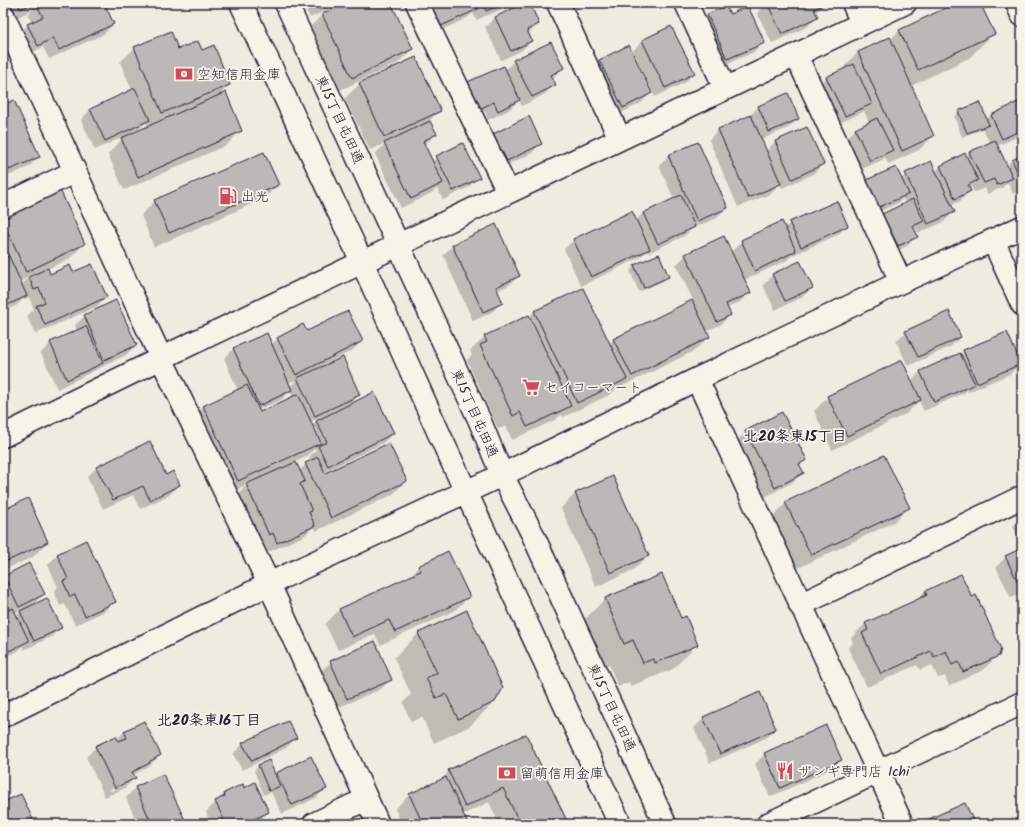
<svg xmlns="http://www.w3.org/2000/svg" width="1025" height="827" viewBox="0 0 1025 827" font-family="Kalam,'Klee One',sans-serif">
<style>
.shadow{fill:#0003;fill-rule:evenodd}
.building{fill:#bbb8b7;stroke:#22223b}
.lines{fill:none;stroke-linecap:round;stroke-linejoin:round}
.minor-casing{stroke:#22223b;stroke-width:25}
.tertiary-casing{stroke:#22223b;stroke-width:25}
.minor{stroke:#f7f3e8;stroke-width:22}
.tertiary{stroke:#f7f3e8;stroke-width:22}
.labels{text-anchor:middle;stroke-width:3.5;stroke-linejoin:round;paint-order:stroke}
.poi-label{font-size:14px;fill:#22223b;stroke:#f7f3e8;text-anchor:start}
.street-label{font-size:14px;fill:#22223b;stroke:#f7f3e8}
.neighbourhood-label{font-size:15px;font-weight:bold;fill:#22223b;stroke:#f7f3e8}
</style>
<rect width="100%" height="100%" fill="#eeebe1"/>
<filter id="ink" filterUnits="userSpaceOnUse"><feTurbulence type="fractalNoise" baseFrequency=".025" numOctaves="2"/><feDisplacementMap in="SourceGraphic" scale="8" xChannelSelector="R" yChannelSelector="G"/><feConvolveMatrix kernelMatrix="1 2 1 2 8 2 1 2 1" color-interpolation-filters="sRGB"/></filter>
<g filter="url(#ink)">
<path class="shadow" d="M3,3H70L71,6L77,3H105L104,4L113,24L104,34L49,59L43,47L28,55L18,34L28,25L32,23L28,15L32,10L6,23L3,16Z
M303,3H337L333,7L310,18Z
M347,3H390L412,49L398,63L338,91L308,29L322,15Z
M425,3H510L505,8L476,20L473,13L467,18L431,35Z
M526,3H528L538,24L528,34L531,41L521,51L501,60L485,27L495,18Z
M569,3H579L571,6Z
M691,3H706L693,9Z
M767,3H826L815,13L817,17L807,27L772,43L757,13Z
M959,3H979L993,34L969,58L911,86L933,136L919,150L888,164L885,157L882,160L860,170L846,139L856,129L869,123L864,111L861,113L835,125L817,87L827,77L845,69L844,67L858,52L889,38L890,40L900,30Z
M707,15H729L763,43L754,52L717,68L698,24Z
M671,27L694,73L684,83L655,97L633,51L642,41Z
M628,47L651,93L641,103L613,117L589,70L599,61Z
M135,48L202,51L229,85L217,97L241,130L227,145L124,190L108,154L125,136L95,150L81,120L90,110L132,90L120,62ZM146,122L148,128L128,137L127,135L139,129Z
M514,61L563,68L552,78L555,84L545,94L522,106L519,100L509,110L488,120L485,111L468,119L505,70Z
M360,84L440,110L429,121L436,134L424,145L432,162L437,157L478,177L469,187L443,200L437,188L432,193L401,208L375,154L386,143L370,150L345,98Z
M788,95L798,119L788,128L760,140L765,152L776,141L823,164L813,174L782,188L780,183L770,194L738,207L709,140L718,130L749,117L758,107Z
M1022,101V135L997,146L1006,167L1012,160L1022,156V190L1013,194L1008,182L1002,188L987,194L985,188L974,192L971,186L969,189L970,191L960,201L950,206L953,212L944,222L918,233L916,228L913,230L916,236L907,246L888,255L873,224L883,215L905,204L903,198L898,203L867,217L901,179L906,174L935,172L940,167L965,154L966,156L970,152L990,143L983,129L962,137L954,116L959,112L986,120L991,115Z
M3,106L38,157L29,167L3,178Z
M494,134L541,143L532,153L497,170L484,144Z
M698,143L726,208L717,218L693,228L684,236L648,253L647,251L639,258L581,286L564,249L574,240L636,221L643,213L674,199L659,166L668,156Z
M278,185L263,199L154,247L141,215L155,201Z
M3,217L84,244L69,259L47,269L49,275L72,274L106,297L96,307L35,334L27,316L34,309L29,297L25,299L24,298L17,305L3,312ZM30,277L21,285L20,281Z
M790,223L847,226L837,235L791,256L786,261L744,280L750,292L740,302L727,308L730,315L720,325L706,331L709,337L694,351L617,389V388L611,394L563,417L562,414L555,420L512,440L506,426L498,429L467,360L472,355L470,351L485,337L529,317L534,312L582,289L609,344L614,339L693,300L676,265L686,255L731,252L742,241L784,228Z
M452,246L519,276L509,285L497,291L502,302L492,312L473,321L443,255Z
M658,256L668,276L663,281L639,292L630,271L634,266Z
M1022,265V300L1017,270Z
M773,275L812,288L802,297L775,310L763,285Z
M85,316L136,345L126,355L57,389L41,353L51,343L77,331L75,325Z
M306,332L362,341L352,351L323,365L359,395L349,405L393,433L383,443L324,472L325,474L406,481L392,495L316,531L314,526L304,536L268,552L263,542L259,544L237,495L248,484L224,495L189,421L204,407L238,391L224,358L234,349L271,345L278,338ZM298,379L289,387L288,383ZM290,391L293,398L260,414L258,410L281,400ZM319,418L312,426L310,422ZM315,448L316,450L309,457L311,461L306,464L299,471L295,462L306,457Z
M906,332L960,337L950,347L908,366L896,341Z
M964,351L1020,364L1010,374L968,392L967,390L964,393L924,411L919,401L906,414L832,450L814,411L828,397L911,381L920,372L960,355Z
M746,432L806,460L799,466L802,473L793,482L765,497L736,442Z
M97,467L165,476L179,485L169,495L140,509L133,495L103,509L87,477Z
M575,494L648,556L633,570L596,587L561,508Z
M786,503L908,508L894,522L796,569L772,517Z
M3,511L47,542L33,557L3,570Z
M1022,517V546L1013,526Z
M86,542L114,601L105,611L75,625L65,604L60,606L54,592L58,587L48,565L57,555Z
M1022,549V593L1011,598L996,567L1006,557Z
M419,566L469,597L454,611L380,645L375,634L338,650L325,624L340,609L407,579Z
M662,575L681,620L697,644L673,669L631,686L629,682L618,687L609,664L600,668L581,623L605,599Z
M4,577L44,594L31,606L61,627L51,637L24,650L23,646L18,651L3,658V614L7,612L3,603V578ZM23,609L16,616L15,613Z
M925,591L998,655L983,670L949,686L945,676L938,678L932,665L920,670L917,665L867,687L848,648L853,643L851,638L865,624L916,601Z
M419,633L495,701L470,726L434,743L422,717L411,722L403,703L411,694L394,658Z
M331,662L390,680L381,689L337,708L321,671Z
M704,718L775,729L766,738L710,763L694,728Z
M144,722L160,755L150,765L133,775L134,778L125,788L105,797L86,757L96,747L116,740L124,732ZM124,783V785L111,791L110,789Z
M525,735L565,818L559,824H499L489,802L462,815L466,824H402L395,809L409,795L439,782L449,771Z
M296,738L286,748L242,770L233,754L243,744Z
M765,754L840,760L831,769L770,797L755,764Z
M268,762L275,776L277,774L326,788L316,798L282,814L271,792L264,795L254,771L258,766Z
M163,775L186,824H138L126,798L135,788Z
M244,789L268,812L258,822L253,824H211L206,812L224,794Z"/>
<path class="building" d="M18,3H34L20,9Z
M41,3H71L72,4L75,3H104L114,24L59,50L53,38L38,46L27,24L43,17L37,5Z
M317,3H332L319,9Z
M345,3H391L413,49L352,78L322,14Z
M430,3H476L478,9L441,26Z
M482,3H506L486,11Z
M524,3H530L539,24L527,30L532,41L511,51L495,17Z
M767,3H827L814,9L818,17L782,34Z
M956,3H980L995,34L918,70L899,30Z
M726,6L730,14L748,6L765,43L727,59L707,14Z
M671,26L695,73L665,88L642,40Z
M171,31L178,49L198,41L202,50L214,45L230,85L162,113L134,47Z
M890,37L934,136L902,151L858,52Z
M551,42L564,68L551,75L556,85L532,97L513,60Z
M629,45L652,93L623,108L599,60Z
M416,57L441,111L384,137L359,83Z
M854,64L872,104L845,116L826,77Z
M504,66L520,100L498,111L494,102L477,110L465,83Z
M135,88L150,120L105,141L90,109Z
M226,92L242,131L138,177L121,138Z
M788,93L799,119L769,132L758,106Z
M14,100L40,157L9,170L3,156V105Z
M1022,100V130L1002,139L991,115Z
M980,102L989,125L967,133L958,111Z
M751,115L781,184L748,198L718,129Z
M529,116L542,144L507,161L493,134Z
M877,118L893,150L870,161L855,129Z
M430,121L437,134L423,141L443,183L411,199L384,143Z
M807,127L824,164L792,179L775,141Z
M995,140L1013,178L997,185L994,179L984,183L969,152Z
M698,142L728,208L697,221L668,155Z
M463,143L480,178L453,191L436,156Z
M264,152L279,185L169,233L154,200Z
M965,153L978,180L968,185L971,191L955,199L940,166Z
M1022,155V182L1012,160Z
M931,161L955,212L928,224L905,173Z
M896,167L909,194L877,208L864,181Z
M60,190L85,244L26,272L3,222V216Z
M681,195L695,227L658,244L643,213Z
M913,199L924,221L913,226L918,237L898,246L882,214Z
M837,201L848,226L801,247L789,222Z
M632,211L650,249L591,277L573,239Z
M782,221L796,251L755,271L741,240Z
M496,224L520,276L496,287L503,303L483,312L452,245Z
M724,236L751,293L726,304L731,315L717,322L685,254Z
M659,254L669,277L644,288L634,265Z
M9,256L27,296L3,307V258Z
M800,261L813,288L785,301L772,274Z
M92,264L107,297L45,325L36,306L45,302L39,288L34,290L29,277L48,268L50,274L70,265L73,272Z
M583,288L627,379L577,403L534,311Z
M116,300L137,345L104,360L84,315Z
M692,300L710,337L632,376L613,339Z
M348,311L363,341L296,375L277,338L303,324L307,331Z
M949,311L961,337L918,357L905,331Z
M529,315L571,406L527,427L520,412L513,416L480,345L487,342L484,336Z
M86,326L103,363L67,380L50,342Z
M1007,332L1021,364L977,383L963,350Z
M267,333L292,390L259,406L233,348Z
M960,353L975,384L934,402L920,371Z
M343,357L360,395L315,416L297,378Z
M902,360L921,400L847,436L827,396Z
M247,385L260,412L298,394L321,443L238,481L203,406Z
M374,392L394,433L328,466L318,446L327,442L316,421Z
M782,412L807,460L799,464L804,473L775,488L745,431Z
M150,441L166,475L173,471L180,485L150,500L143,486L113,500L96,467Z
M389,443L407,481L331,518L305,463L318,457L325,473Z
M884,455L910,508L811,555L785,502Z
M296,462L305,481L300,484L312,511L309,512L315,526L277,543L273,533L269,535L246,484Z
M613,476L649,556L610,573L575,493Z
M28,498L48,542L3,563V510Z
M86,540L116,602L85,616L75,595L70,597L63,581L68,579L57,554Z
M1022,548V589H1021L1005,556Z
M448,551L470,597L395,632L389,620L352,637L339,609L421,571L418,566Z
M29,563L45,594L19,607L4,576Z
M662,574L681,618L686,616L698,645L655,663L653,659L643,663L633,640L624,644L605,598Z
M961,574L972,597L976,595L1001,649L999,656L963,672L959,662L952,665L946,651L934,657L931,651L881,674L862,633L868,630L865,623L927,595L925,591Z
M47,598L62,628L34,641L20,611Z
M13,608L29,641L3,654V612Z
M467,610L503,688L495,702L458,719L446,694L436,698L426,678L437,673L418,633Z
M375,641L392,680L347,699L330,661Z
M760,692L776,729L720,754L703,717Z
M144,721L161,755L149,762L150,763L132,772L136,778L115,788L95,746L116,736L118,741L127,738L124,731Z
M288,721L297,738L252,761L242,743Z
M826,725L842,760L780,788L764,753Z
M526,734L566,819L554,824H520L503,788L465,807L448,770Z
M311,756L327,789L292,805L276,773Z
M269,760L280,786L269,791L258,765Z
M163,774L187,824H152L135,787Z
M446,777L468,824H423L409,794Z
M255,782L269,812L244,824H226L215,801L225,796L224,793L243,784L244,788Z
M21,794L35,824H3V802Z
M965,803L975,824H924L922,822Z
M69,820L71,824H61Z"/>
<g class="lines">
<g class="minor-casing">
<path id="minor" d="M417,3L508,192
M558,3L620,139
M686,3L725,88
M853,3L862,23
M1017,3L1022,15
M3,15L161,358L269,584L378,824
M796,55L901,282
M3,206L74,172
M993,240L1022,304
M697,379L902,824
M3,436L174,352L905,3
M800,605L1022,497
M3,716L281,578L502,475L697,379L901,282L1022,227
M314,824L366,799
M768,824L1022,703"/>
</g>
<g class="tertiary-casing">
<path id="tertiary" d="M241,3L362,262L441,438L620,824
M286,3L479,419L502,475L532,533L665,824"/>
</g>
<use href="#minor" class="minor"/>
<use href="#tertiary" class="tertiary"/>
</g>
</g>
<defs>
<g id="bank-bare" transform="scale(1.38)"><path d="M-6-4H6V4H-6ZM0-2.3a2.3 2.3 0 1 0 0 4.6a2.3 2.3 0 1 0 0-4.6Z" fill="#d1495b" stroke="#f7f3e8" stroke-width="2.5" paint-order="stroke"/></g>
<g id="fuel-bare" transform="scale(1.38)"><path d="M-5.5-6h7V0h2V4h1.3V-2.5L3-4.5l.8-.8L6-3V5H2.5V1h-1V6h-7ZM-4.2-4.7v3.2H.2V-4.7Z" fill="#d1495b" stroke="#f7f3e8" stroke-width="2.5" paint-order="stroke"/></g>
<g id="supermarket-bare" transform="scale(1.38)"><path d="M-6-5.5h2.5l.6 2H6L4.5 2H-2.5L-4.4-4H-6ZM-1.5 3.2a1.3 1.3 0 1 0 .1 0ZM3 3.2a1.3 1.3 0 1 0 .1 0Z" fill="#d1495b" stroke="#f7f3e8" stroke-width="2.5" paint-order="stroke"/></g>
<g id="restaurant-bare" transform="scale(1.38)"><path d="M-5-6h1v4h1v-4h1v4h1v-4h1v5L-1.5 .5V6h-2V.5L-5-1ZM5-6V6H3V1.5H1.5Q1.5-4 5-6Z" fill="#d1495b" stroke="#f7f3e8" stroke-width="2.5" paint-order="stroke"/></g>
</defs>
<g fill-rule="evenodd">
<use href="#bank-bare" x="184" y="74"/>
<use href="#fuel-bare" x="228" y="196"/>
<use href="#supermarket-bare" x="531" y="387"/>
<use href="#restaurant-bare" x="785" y="771"/>
<use href="#bank-bare" x="507" y="773"/>
</g>
<g class="labels">
<g class="poi-label">
<text x="197" y="79">空知信用金庫</text>
<text x="241" y="201">出光</text>
<text x="544" y="392">セイコーマート</text>
<text x="798" y="776">ザンギ専門店 Ichi</text>
<text x="520" y="778">留萌信用金庫</text>
</g>
<g class="street-label">
<text transform="translate(340 119) rotate(65)" y="5">東15丁目屯田通</text>
<text transform="translate(475 413) rotate(66)" y="5">東15丁目屯田通</text>
<text transform="translate(612 707) rotate(65)" y="5">東15丁目屯田通</text>
</g>
<g class="neighbourhood-label">
<text x="795" y="441">北20条東15丁目</text>
<text x="209" y="725">北20条東16丁目</text>
</g>
</g>
<rect width="1025" height="827" fill="none" stroke="#f7f3e8" stroke-width="16"/>
<rect x="8" y="8" width="1009" height="811" fill="none" stroke="#22223b" stroke-width="1.5" filter="url(#ink)"/>
</svg>
